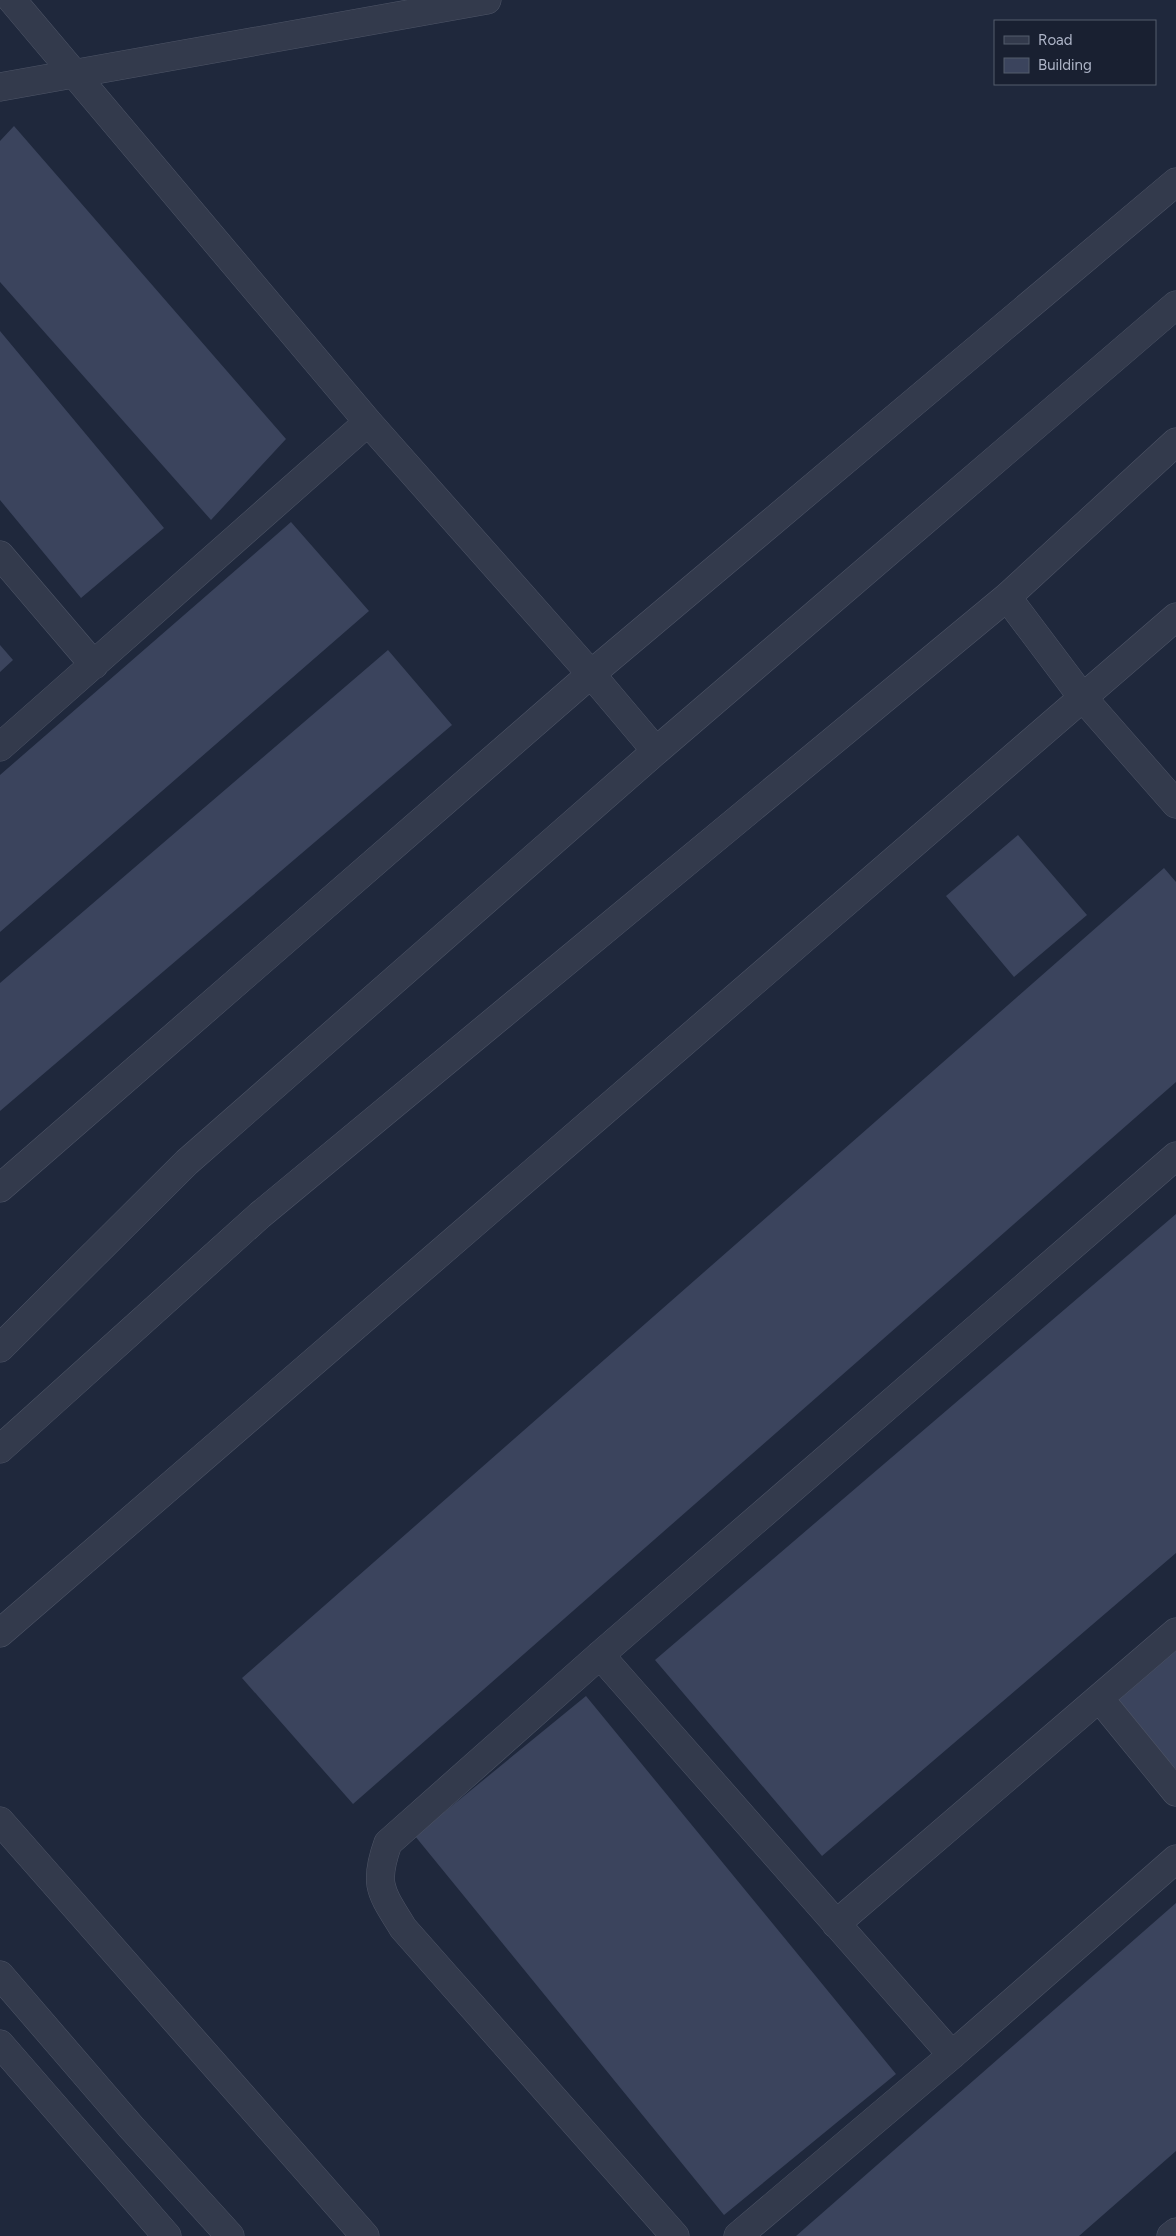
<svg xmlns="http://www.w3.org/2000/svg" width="1176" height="2236" viewBox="0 0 1176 2236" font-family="Figtree,sans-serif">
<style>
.building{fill:#3b445d}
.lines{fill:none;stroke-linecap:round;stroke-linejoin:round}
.minor-casing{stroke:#4e5567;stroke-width:29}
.minor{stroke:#333a4c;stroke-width:28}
</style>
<rect width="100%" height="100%" fill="#1f283c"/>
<path class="building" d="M14,126L286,439L211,520L0,282V141Z
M0,331L164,528L81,598L0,500Z
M291,522L369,611L0,932V775Z
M0,645L13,660L0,672Z
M388,650L452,725L0,1111V983Z
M1018,835L1087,915L1014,977L946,896Z
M1164,868L1176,882V1082L353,1804L242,1678Z
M1176,1214V1553L822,1856L655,1660Z
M1176,1648V1769L1116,1701Z
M586,1696L896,2074L724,2215L415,1836Z
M1176,1903V2151L1079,2236H796Z"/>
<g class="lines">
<g class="minor-casing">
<path id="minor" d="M12,0L368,422L591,674L656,751
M0,87L487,0
M0,555L94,665
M1007,597L1083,698L1176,804
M0,747L368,422
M0,1188L591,674L1176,182
M0,1348L187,1162L656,751L1176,305
M0,1449L260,1215L1007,597L1176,442
M0,1633L1176,617
M600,1655L952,2055
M1100,1699L1176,1792
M0,1821L365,2236
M836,1924L1176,1632
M0,1975L131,2127L230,2236
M0,2044L167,2236
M675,2236L403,1928C381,1892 373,1885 388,1843L600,1655L1176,1156
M738,2236L952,2055L1176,1859
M1171,2236L1176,2232"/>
</g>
<use href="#minor" class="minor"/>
</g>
<rect x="994" y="20" width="162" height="65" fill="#192031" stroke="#555c6d"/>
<rect x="1004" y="36" width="25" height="8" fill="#333a4c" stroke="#555c6d"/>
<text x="1038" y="45" font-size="15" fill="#aeb5c8">Road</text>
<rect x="1004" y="58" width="25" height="15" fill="#3b445d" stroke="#555c6d"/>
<text x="1038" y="70" font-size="15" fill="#aeb5c8">Building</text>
</svg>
